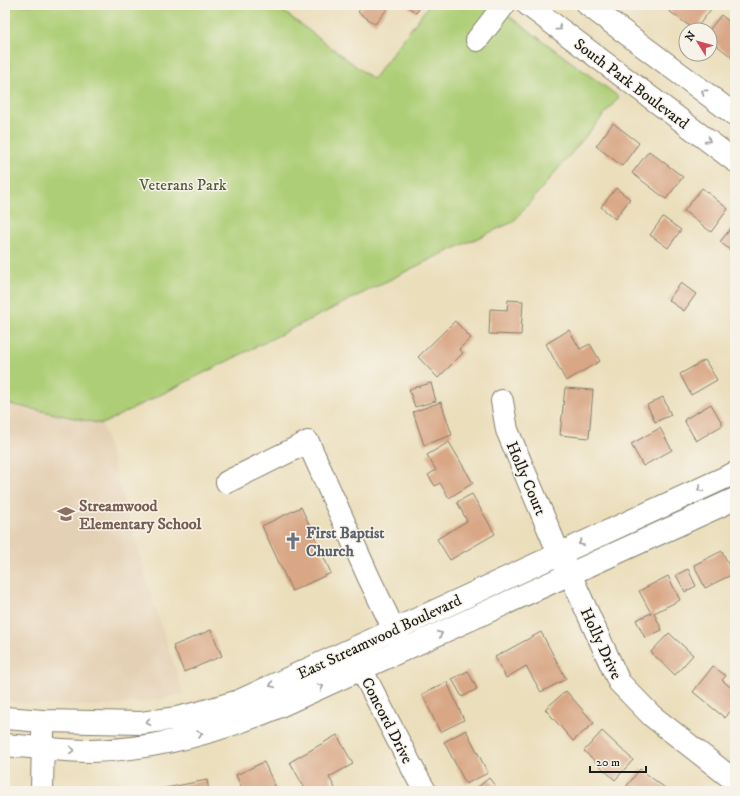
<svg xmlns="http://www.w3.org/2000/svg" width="740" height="796" viewBox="0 0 740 796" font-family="'IM FELL DW Pica',serif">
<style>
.built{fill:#e4d0b4}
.green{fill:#adce76;stroke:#647549}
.building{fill:#d9a786}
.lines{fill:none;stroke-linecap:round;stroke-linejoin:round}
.minor-casing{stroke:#847d6c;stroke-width:24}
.minor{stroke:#fff;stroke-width:22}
.oneway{stroke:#999}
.labels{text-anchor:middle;stroke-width:3;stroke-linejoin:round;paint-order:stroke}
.street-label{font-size:16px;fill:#1c1c1c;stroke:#f7f3e8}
.park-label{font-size:16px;fill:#4f5a3c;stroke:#f7f3e8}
.education-label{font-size:16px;font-weight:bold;fill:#785e54;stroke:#f7f3e8;text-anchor:start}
.worship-label{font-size:16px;font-weight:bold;fill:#5b616d;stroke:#f7f3e8;text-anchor:start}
</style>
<rect width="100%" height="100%" fill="#f7f3e8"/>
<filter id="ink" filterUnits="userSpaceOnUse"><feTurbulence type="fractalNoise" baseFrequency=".025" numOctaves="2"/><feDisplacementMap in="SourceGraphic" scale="8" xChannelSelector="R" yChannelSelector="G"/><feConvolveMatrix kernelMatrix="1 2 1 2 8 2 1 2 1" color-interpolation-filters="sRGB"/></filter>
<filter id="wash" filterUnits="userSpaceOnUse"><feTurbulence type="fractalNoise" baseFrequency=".012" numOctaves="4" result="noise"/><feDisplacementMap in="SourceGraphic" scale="16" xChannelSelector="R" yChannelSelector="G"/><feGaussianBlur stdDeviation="0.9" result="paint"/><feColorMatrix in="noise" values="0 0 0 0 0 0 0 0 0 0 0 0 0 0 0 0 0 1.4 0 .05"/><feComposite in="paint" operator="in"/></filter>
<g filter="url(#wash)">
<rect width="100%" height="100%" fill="#ebdebb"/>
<path class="built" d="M5,403L102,424L154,605L184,694L167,698L111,706L50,705L5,701Z"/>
<path class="green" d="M5,5H275L373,79L429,5H494L619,97L513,222L431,259L102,424L5,403Z"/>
<g id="blocks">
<path class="building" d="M363,5H387L389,7L375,24L358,12Z
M406,5H422L416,13Z
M667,5H708L712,8L695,30L665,8Z
M721,15L735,26L734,59L710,40V29Z
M613,123L639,143L622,166L596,146Z
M649,151L683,177L666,199L632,173Z
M616,188L630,199L615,219L601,207Z
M702,188L728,209L711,232L684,211Z
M663,217L681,230L668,248L650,235Z
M735,223V254L720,242Z
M681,283L696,294L684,311L668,300Z
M508,300L523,301L521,335L489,334L490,309L507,310Z
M455,321L471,338L459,349L463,353L438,378L418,357Z
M569,330L580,349L590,344L600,361L566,381L546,344Z
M705,360L717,380L691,395L680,374Z
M431,383L436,401L415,407L409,389Z
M565,388L593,390L589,438L560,435Z
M663,397L671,415L655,422L647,405Z
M441,402L452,435L424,445L413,412Z
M711,404L723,425L696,441L684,420Z
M660,428L672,450L643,466L631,444Z
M449,442L473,483L449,498L440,483L435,486L428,475L436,470L427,455Z
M472,494L495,534L450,560L437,539L467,521L457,502Z
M301,507L331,573L292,591L262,526Z
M735,549V558L731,551Z
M722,551L733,574L705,588L694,565Z
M688,569L696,586L685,592L676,575Z
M668,576L680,600L654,613L662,630L645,638L636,620L651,613L639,591Z
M211,630L222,656L184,672L173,646Z
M541,632L566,679L541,692L526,666L506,678L495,657Z
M669,633L693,655L675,675L651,652Z
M713,666L726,676L722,680L735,691V705L725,718L693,692Z
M468,671L477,689L462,697L452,679Z
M447,682L464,720L440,732L422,694Z
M566,691L594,723L573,741L545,709Z
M466,730L488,773L466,784L444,742Z
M602,731L633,760L615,780L584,751Z
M337,735L353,764L329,777L336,790L334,791H306L290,762Z
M264,762L276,788L269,791H243L236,775Z
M640,769L669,791H623Z
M489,778L499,791H473Z
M207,780L209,791H155V790Z"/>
</g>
</g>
<g filter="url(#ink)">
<use href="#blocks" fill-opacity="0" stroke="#847d6c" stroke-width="1"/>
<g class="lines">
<g class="minor-casing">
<path id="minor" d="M528,5L735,161
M588,5L735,115
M477,40L504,5
M502,401L507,430L559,554L570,574L619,682L652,716L735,781
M227,482L308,442L369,578L400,642
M355,657L417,777L425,791
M5,718L43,721L141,723L177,718L198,713L239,701L735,473
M5,745C33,747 62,751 90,751C153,750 214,733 271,710L735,499
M42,791L43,734"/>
</g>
<use href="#minor" class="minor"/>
</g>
<defs><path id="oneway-chevron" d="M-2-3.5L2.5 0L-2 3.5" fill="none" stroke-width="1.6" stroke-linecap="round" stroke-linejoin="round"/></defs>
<g class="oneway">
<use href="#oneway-chevron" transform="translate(559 28) rotate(37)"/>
<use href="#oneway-chevron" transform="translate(704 92) rotate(-143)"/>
<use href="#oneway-chevron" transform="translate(708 140) rotate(37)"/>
<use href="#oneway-chevron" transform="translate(700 489) rotate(155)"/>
<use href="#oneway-chevron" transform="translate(581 543) rotate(155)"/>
<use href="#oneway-chevron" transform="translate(440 634) rotate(-25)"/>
<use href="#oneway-chevron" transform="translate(272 685) rotate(155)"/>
<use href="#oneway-chevron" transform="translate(321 687) rotate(-24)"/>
<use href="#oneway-chevron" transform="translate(148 722) rotate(172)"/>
<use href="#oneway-chevron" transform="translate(200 734) rotate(-15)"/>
<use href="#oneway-chevron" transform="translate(72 750) rotate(4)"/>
</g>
</g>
<defs>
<g id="school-bare" transform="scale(1.38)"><path d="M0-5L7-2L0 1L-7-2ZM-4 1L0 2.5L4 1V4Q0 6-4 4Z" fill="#8d6e63" stroke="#f7f3e8" stroke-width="2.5" paint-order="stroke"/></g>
<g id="church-bare" transform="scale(1.38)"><path d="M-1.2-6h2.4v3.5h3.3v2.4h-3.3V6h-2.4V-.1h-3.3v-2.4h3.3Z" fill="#6b7280" stroke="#f7f3e8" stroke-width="2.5" paint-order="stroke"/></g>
</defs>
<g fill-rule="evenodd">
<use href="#school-bare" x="66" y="514"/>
<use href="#church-bare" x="293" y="541"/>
</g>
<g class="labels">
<g class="street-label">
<text transform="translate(632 83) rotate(37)" y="6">South Park Boulevard</text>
<text transform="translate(527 478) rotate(67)" y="6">Holly Court</text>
<text transform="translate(379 636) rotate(-25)" y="6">East Streamwood Boulevard</text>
<text transform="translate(602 643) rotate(65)" y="6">Holly Drive</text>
<text transform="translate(388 720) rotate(63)" y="6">Concord Drive</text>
</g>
<g class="park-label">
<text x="183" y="190">Veterans Park</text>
</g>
<g class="education-label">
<text x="79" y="511">Streamwood<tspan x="79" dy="18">Elementary School</tspan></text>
</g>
<g class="worship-label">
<text x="306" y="538">First Baptist<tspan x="306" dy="18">Church</tspan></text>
</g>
</g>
<rect width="740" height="796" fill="none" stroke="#f7f3e8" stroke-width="20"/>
<g transform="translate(698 42) rotate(307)"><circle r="19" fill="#f7f3e8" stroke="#9f9d96"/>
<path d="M0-3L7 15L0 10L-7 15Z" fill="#d1495b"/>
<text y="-6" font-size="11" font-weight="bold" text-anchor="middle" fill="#1c1c1c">N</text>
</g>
<path d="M590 766v6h56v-6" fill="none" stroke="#1c1c1c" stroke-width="2"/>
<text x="596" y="766" font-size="12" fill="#1c1c1c" stroke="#f7f3e8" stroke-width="3" paint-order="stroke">20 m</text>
</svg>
